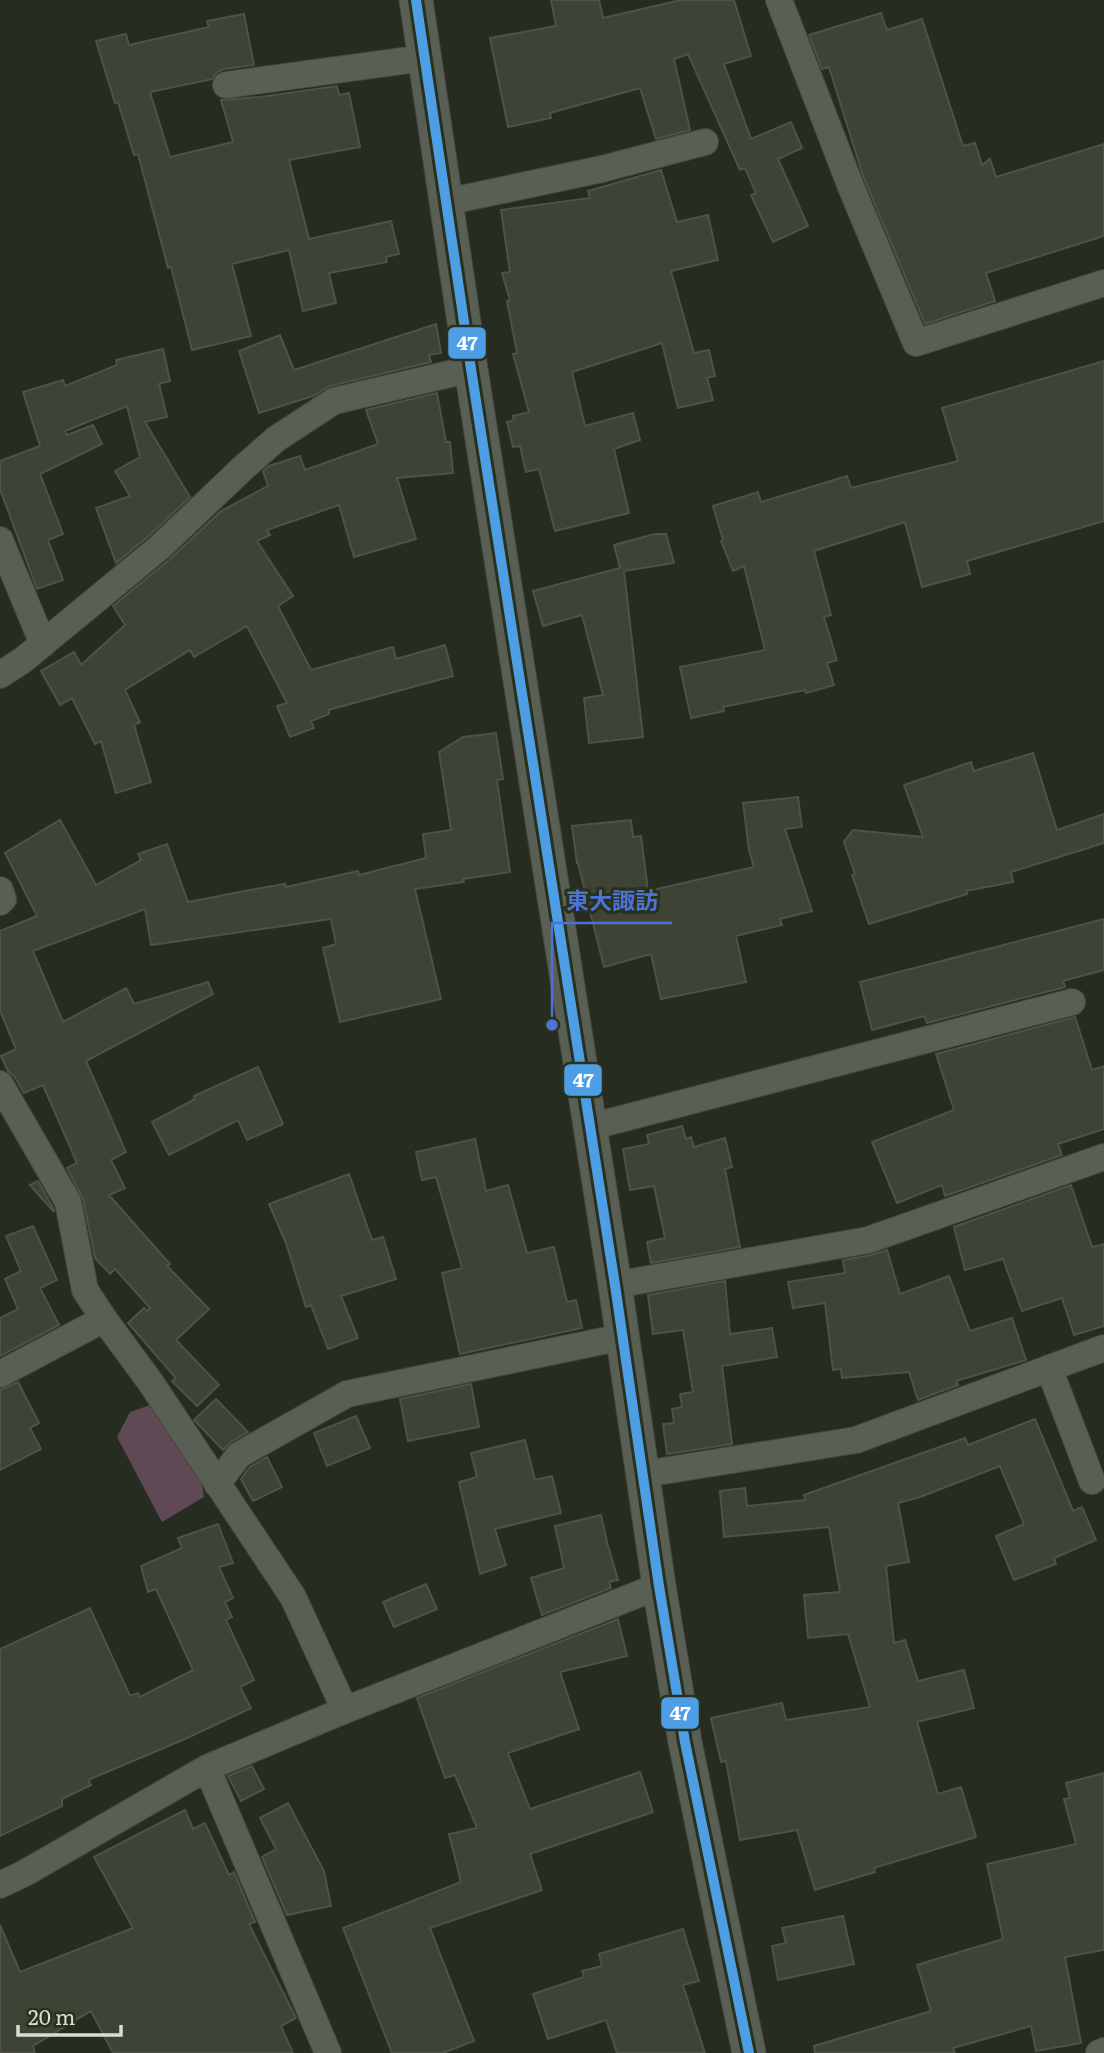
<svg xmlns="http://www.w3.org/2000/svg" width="1104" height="2053" viewBox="0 0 1104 2053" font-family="Literata,'Noto Sans JP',serif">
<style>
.green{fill:#5f4955}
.building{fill:#3d4335;stroke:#4e5248;stroke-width:2}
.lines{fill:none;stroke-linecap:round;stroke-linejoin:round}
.minor-casing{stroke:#44483e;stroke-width:28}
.tertiary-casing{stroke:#44483e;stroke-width:35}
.minor{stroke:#5a5f55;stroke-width:26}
.tertiary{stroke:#5a5f55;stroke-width:33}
.bus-1-casing{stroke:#28311b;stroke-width:16}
.bus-1{stroke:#4d9ee5;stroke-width:10}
.leader{fill:none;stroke:#4c72d6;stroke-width:2.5}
.callout-dot{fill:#4c72d6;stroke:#28311b;stroke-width:2.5}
.callout-label{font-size:23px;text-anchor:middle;font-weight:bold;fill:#4c72d6;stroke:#28311b;stroke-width:6;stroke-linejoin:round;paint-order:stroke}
.line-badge{stroke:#28311b;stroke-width:2.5}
.badge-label{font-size:19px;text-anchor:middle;font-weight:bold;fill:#fff}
</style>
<rect width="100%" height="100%" fill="#272c20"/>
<path class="green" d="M153,1404L201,1478L204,1497L162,1522L117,1437L130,1412Z"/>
<path class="building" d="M551,0H599L603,18L681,0H734L751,56L724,64L751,139L791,122L802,148L778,159L808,226L773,242L751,195L756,193L745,168L740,170L688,54L674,59L690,130L656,139L640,88L550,113L551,118L508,127L490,38L556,26Z
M881,13L887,30L922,19L963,146L975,143L982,165L990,159L996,177L1104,144V236L986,273L995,301L925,324L863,176L829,67L822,69L809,35Z
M244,14L254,65L224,69L217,72L212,79L150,92L170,157L233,142L221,100L260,97L337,86L339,95L349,93L360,147L289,160L309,239L391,221L399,254L386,257L387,262L329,273L336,303L303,311L289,250L232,264L251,336L192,350L171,267L168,268L138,154L134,155L118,102L115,103L96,41L126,34L129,45L209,27L207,21Z
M661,170L677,222L708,215L718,260L671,271L694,353L709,350L715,376L707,378L713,400L678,408L662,343L572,372L585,426L633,413L640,440L614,449L629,513L555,531L539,469L526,472L520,446L513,447L507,422L514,420L513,416L529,412L513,354L517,353L507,301L510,300L502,273L510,272L501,210L590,198L588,191Z
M436,324L441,353L429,355L431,362L330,386L313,396L259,413L239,351L280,335L294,370Z
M163,349L170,381L159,384L167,417L145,422L190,497L150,535L116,563L96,508L130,496L115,471L140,457L127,406L65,431L67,435L93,425L102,444L40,474L63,534L48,540L63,580L37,589L0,489V461L40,446L23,392L63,380L65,386L117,365L116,360Z
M1104,361V521L967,561L970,574L922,587L905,522L814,551L831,615L824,617L837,660L827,663L834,685L806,693L805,690L723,707L724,711L691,718L680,667L765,650L744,566L733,571L721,541L723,540L713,506L758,492L761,502L847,476L851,488L958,461L942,408Z
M437,393L446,442H450L453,473L397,478L416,539L354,557L339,505L267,530L270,535L257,541L293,596L278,606L311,670L393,647L396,659L445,645L453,676L328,710L329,714L311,721L314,728L290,737L277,706L287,703L247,626L194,657L190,650L125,690L140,722L134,725L151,782L116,793L101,741L95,744L72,698L60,705L41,671L74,652L81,665L125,625L113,606L170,559L221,511L268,486L263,471L269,466L300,456L305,470L378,444L366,410Z
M655,534H666L674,563L624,571L643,737L589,743L584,698L603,695L582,615L543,626L533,591L620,568L614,545Z
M496,733L503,779L497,780L510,872L463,879L464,882L415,889L441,999L340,1022L323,948L336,944L331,919L151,945L145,909L33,951L63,1022L126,988L134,1004L208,982L213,994L86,1061L126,1152L111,1160L125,1188L109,1195L170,1264L167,1266L209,1309L176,1340L219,1385L197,1406L172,1381L176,1378L128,1323L144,1308L147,1311L150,1308L115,1269L110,1274L95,1258L83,1199L67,1168L77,1163L43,1085L24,1093L14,1076L8,1071L1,1056L16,1049L0,1011V931L37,916L5,853L60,820L96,885L141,860L138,854L167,844L188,902L250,890L285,884L286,887L358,871L359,875L426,858L423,834L451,830L439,752L463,737Z
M1033,753L1057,830L1104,814V843L1011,872L1013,882L966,891L967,894L869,924L852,875L855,874L844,842L853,830L923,837L904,785L971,762L974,771Z
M798,797L802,827L785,829L812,911L780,919L782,925L736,936L746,982L661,999L651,954L604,967L578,863H577L572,826L631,820L633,837L641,836L648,891L754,867L749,850L743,803Z
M1104,919V970L1063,981L1065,987L927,1023L924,1016L872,1030L860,982Z
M1075,1017L1092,1070L1104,1066V1129L1058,1144L1062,1155L945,1196L942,1185L897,1203L872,1142L954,1110L936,1054Z
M258,1067L283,1124L247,1140L238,1120L169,1155L152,1122L195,1099L194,1096Z
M682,1126L686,1139L691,1137L694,1147L725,1138L732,1167L725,1169L740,1247L651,1263L647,1242L665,1238L654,1186L630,1190L623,1149L649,1144L647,1135Z
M475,1139L486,1191L508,1185L527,1253L554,1247L567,1302L576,1300L582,1328L460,1354L442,1273L462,1268L436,1177L422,1180L416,1152Z
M349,1174L372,1240L383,1237L396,1279L341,1296L358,1338L328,1349L311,1305L306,1307L286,1243L269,1204Z
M38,1181L53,1208L54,1212L30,1185Z
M1071,1185L1092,1247L1104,1244V1326L1074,1335L1062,1298L1022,1311L1003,1259L965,1270L954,1227Z
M33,1226L57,1280L40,1288L59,1325L0,1356V1318L18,1309L5,1279L21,1271L6,1236Z
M887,1250L900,1294L949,1276L970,1331L1012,1318L1026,1360L956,1381L958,1385L918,1400L909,1372L842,1378L841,1369L833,1370L825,1303L793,1308L788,1282L845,1273L843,1260L871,1255Z
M725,1281L730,1334L772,1328L777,1357L722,1366L732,1444L667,1454L663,1424L674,1423L672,1409L682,1407L680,1394L693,1392L683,1330L653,1334L648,1295Z
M18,1382L39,1423L30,1428L41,1449L0,1470V1390Z
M471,1384L479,1427L408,1441L400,1399Z
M216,1399L248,1432L231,1442L223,1450L194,1420Z
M356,1416L370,1448L327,1466L314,1433Z
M1035,1419L1073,1511L1082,1507L1096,1540L1054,1558L1056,1564L1014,1580L996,1536L1024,1524L1000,1466L920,1497L898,1503L909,1562L886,1566L894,1643L905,1640L918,1681L964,1670L974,1708L917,1722L938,1794L961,1787L976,1837L874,1868L875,1872L815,1890L797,1830L740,1840L726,1761L721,1762L711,1718L782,1703L786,1720L870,1707L848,1634L808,1638L804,1595L840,1592L829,1527L724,1537L720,1491L745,1488L747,1506L805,1500L804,1495L965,1438L968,1445Z
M525,1440L535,1480L552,1476L561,1513L495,1529L506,1565L480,1574L459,1482L477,1477L471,1453Z
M267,1457L282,1487L253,1501L241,1479L250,1467Z
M601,1515L608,1546L618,1580L609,1582L611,1588L542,1615L531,1578L564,1568L555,1526Z
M218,1524L233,1563L219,1567L233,1598L225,1602L232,1617L226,1620L254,1680L240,1687L251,1708L185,1739L88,1780L91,1785L62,1799V1806L0,1836V1649L90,1608L130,1696L138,1693L140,1697L193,1670L156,1589L148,1592L141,1566L182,1548L178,1538Z
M426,1584L437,1609L394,1627L383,1602Z
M618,1619L627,1656L560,1672L579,1729L508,1753L530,1809L640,1772L653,1812L530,1854L542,1890L430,1928L474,2041L443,2053H392L343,1928L461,1882L449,1834L477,1828L455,1775L445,1778L417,1698Z
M252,1766L264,1789L241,1801L228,1776Z
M1104,1773V1950L1065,1957L1081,2043L1036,2051L1031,2026L953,2048L955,2053H815L814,2046L931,2011L917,1965L1003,1939L987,1864L1076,1844L1064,1799L1070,1798L1066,1783Z
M288,1803L324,1871L331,1906L287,1915L262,1857L276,1849L260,1818Z
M185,1810L193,1829L205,1823L229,1875L234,1872L255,1922L249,1924L296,2018L281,2026L293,2053H113L91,2011L33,2046L35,2053H0V1925L20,1972L133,1928L94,1857Z
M843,1916L854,1964L778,1980L772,1946L786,1943L782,1928Z
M683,1929L699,1981L683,1985L705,2053H617L606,2020L548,2039L533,1994L584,1977L582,1971L602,1966L599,1954Z"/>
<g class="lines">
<g class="minor-casing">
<path id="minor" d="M779,0L851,187L916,343L1104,283
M226,85L424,58
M446,202L602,169L705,142
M0,540L43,644
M0,675L23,660L160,547L243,468L276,439L334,401L471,369
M0,890L3,899L0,902
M0,1084L68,1202L85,1290L104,1319L0,1374
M590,1127L1072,1002
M615,1285L868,1240L1104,1157
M104,1319L151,1383L293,1597L345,1710
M1049,1368L1092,1481
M644,1474L856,1440L1104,1348
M217,1484L239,1455L347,1394L622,1337
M207,1768L328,2053
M0,1885L25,1873L207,1768L345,1710L659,1586
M1099,2053L1104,2051"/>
</g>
<g class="tertiary-casing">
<path id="tertiary" d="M416,0L471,369L615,1285L659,1586L685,1742L749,2053"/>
</g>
<use href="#minor" class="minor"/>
<use href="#tertiary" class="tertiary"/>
<g class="bus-1-casing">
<path id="bus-1" d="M416,0L471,369L615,1285L659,1586L685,1742L749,2053"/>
</g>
<use href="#bus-1" class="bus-1"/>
</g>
<path class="leader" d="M552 1025L552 923H672"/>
<circle class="callout-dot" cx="552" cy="1025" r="7"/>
<g class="callout-label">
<text x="612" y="909">東大諏訪</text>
</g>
<g class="line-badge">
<rect x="447" y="326" width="40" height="34" rx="7" fill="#4d9ee5"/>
<rect x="563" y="1063" width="40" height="34" rx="7" fill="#4d9ee5"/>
<rect x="660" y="1696" width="40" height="34" rx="7" fill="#4d9ee5"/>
</g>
<g class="badge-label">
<text x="467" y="350">47</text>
<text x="583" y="1087">47</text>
<text x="680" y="1720">47</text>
</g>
<path d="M18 2025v10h103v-10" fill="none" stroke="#d8ded1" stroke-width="3.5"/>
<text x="28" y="2025" font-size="21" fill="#d8ded1" stroke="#28311b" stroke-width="5" paint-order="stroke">20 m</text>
</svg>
